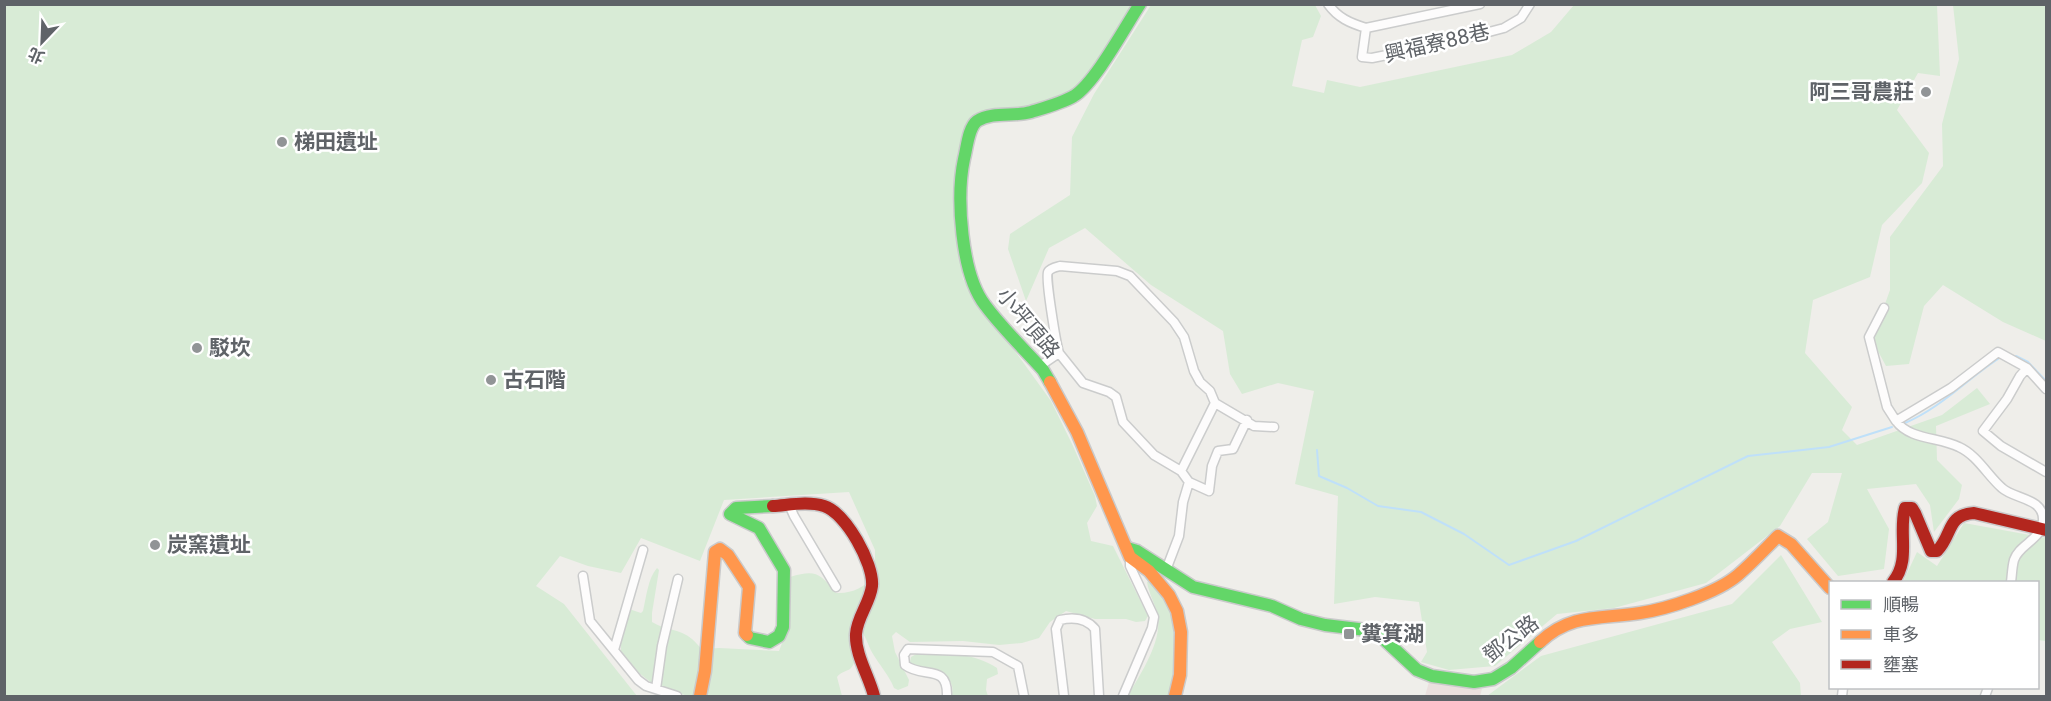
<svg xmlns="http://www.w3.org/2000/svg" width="2051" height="701" viewBox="0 0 2051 701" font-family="Roboto,'Noto Sans TC',sans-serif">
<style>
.medical{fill:#eae0de}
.green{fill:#d8ebd6}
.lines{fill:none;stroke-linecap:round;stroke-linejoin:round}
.stream{stroke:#bfe0f9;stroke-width:2}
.street-casing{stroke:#cbcccc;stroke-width:11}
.fast-casing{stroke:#cacacb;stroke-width:15}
.slow-casing{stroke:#cacacb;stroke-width:15}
.jam-casing{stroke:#cacacb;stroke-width:15}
.street{stroke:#fdfcfc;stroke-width:8}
.fast{stroke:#63d668;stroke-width:12}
.slow{stroke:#ff974d;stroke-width:12}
.jam{stroke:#b3261e;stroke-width:12}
.poi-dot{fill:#919496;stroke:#fff;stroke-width:2}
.labels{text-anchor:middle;stroke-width:5;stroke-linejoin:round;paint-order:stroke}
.street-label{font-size:21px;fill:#5f6368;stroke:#fff}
.poi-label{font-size:21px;font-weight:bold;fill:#5f6368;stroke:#fff;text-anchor:start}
</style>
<rect width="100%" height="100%" fill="#efeeea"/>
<path class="medical" d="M1429,682L1482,689L1480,696H1425Z"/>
<path class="green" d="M4,5H1136L1080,85L1058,98L975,119L958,235L963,279L1051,401L1073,446L1095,496L1097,506L1087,523L1091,541L1113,546L1148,616L1145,621L1136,622L1126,619H1095L1066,611L1050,622L1039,638L1022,643L999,645L963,641L910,642L896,632L892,636L895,652L909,680L908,686L898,690L894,688C889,675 880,666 873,654C868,646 867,638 861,631C859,640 857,664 850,669C845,672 841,672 837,677L842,696H688L662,688L653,684L639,673L621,651V640L629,609L641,613L643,611C646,598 648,578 657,568L659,570L652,613V622C664,630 681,629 692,639C696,642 698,646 702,649L719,648L779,651L784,638L790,577C815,570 819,572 836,593C852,594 864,587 875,576V550L849,492L724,500L700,561L641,538L621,573L588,566L560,556L536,586L564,604L637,696L639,695L646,696H5Z
M1151,5H1315L1321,16L1313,37L1302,40L1292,86L1324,93L1327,80L1360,87L1512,55L1551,32L1574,5H1937L1940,76L1918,73L1897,110L1929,153L1922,183L1882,225L1870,277L1813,300L1805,353L1852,407L1842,430L1857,445L1942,415L1977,388L1990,404L1936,426L1937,460L1962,485L1959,499L1934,532L1930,505L1916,484L1867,489L1889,529L1884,569L1838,576L1807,539L1828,522L1842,473H1812L1780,526L1706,583L1614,608L1557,614L1495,666L1449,670L1421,662L1427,652L1419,602L1375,597L1334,604L1338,496L1295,484L1314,391L1278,383L1242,394L1230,374L1223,331L1151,285L1085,228L1049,248L1026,301L1008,249L1010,234L1070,195L1072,137L1094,94Z
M1953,5H2046V341L2003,322L1943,285L1924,306L1909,364L1886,366L1872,340L1890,290V237L1943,166L1942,124L1959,59Z
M1964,523L2046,538V641L2038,640V582H1903L1917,552L1937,566Z
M1781,555L1822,622L1790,629L1772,642L1800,683L1801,696H1487L1541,656L1732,604Z
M1150,580C1185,612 1177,653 1170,696H1128C1140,674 1161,644 1158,618C1157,607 1149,595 1147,582Z
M920,652C947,653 974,653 997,668L998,674L987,679L986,690L988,696H952C952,693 953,690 952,686C949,672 926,666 914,666L910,662L911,657Z"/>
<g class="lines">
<path class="stream" d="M2016,356L2028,362L2046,381
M1905,423C1941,408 1968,378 2001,357
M1317,450L1319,476L1347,488L1378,506L1421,512L1464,534L1509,565L1576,541L1748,456L1829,447L1892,427"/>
<g class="street-casing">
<path id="street" d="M1328,4C1338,18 1350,23 1366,28
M1480,4L1366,28L1362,57L1372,58L1451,42L1504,28L1521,18L1530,4
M1884,308L1869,337L1887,407L1896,421L1951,388L1998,352L2027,368L2046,389
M1059,353L1083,383L1109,392L1116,397L1123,422L1154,455L1181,471L1189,482L1209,491L1212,466L1218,451L1233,449L1247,420
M1040,366L1059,353C1056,343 1045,277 1048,272C1050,268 1056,267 1060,266L1117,271L1130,276L1174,322L1184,337L1194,371L1200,382L1210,391L1215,403L1254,426L1274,427
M2027,368L2020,376L2007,399L1983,431L2001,446L2046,472
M1896,421C1910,440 1939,437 1959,447C1977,455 1988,476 2002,488C2014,499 2044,498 2043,520C2042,540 2019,544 2014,560C2012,567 2012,575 2011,582
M1181,471L1215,403
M790,507L794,516L836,587
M1166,570L1179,536L1183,502L1189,482
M583,576L590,621L638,680L646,686L677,696
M614,650L643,550
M656,689L662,646L678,579
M947,696C948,663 923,679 905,665L904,655L908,649L993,652L1018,666L1024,696
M1064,696L1056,629L1060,620C1073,617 1086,618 1095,629L1099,696
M1123,696L1152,628L1154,617L1130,566V557
M1842,696L1843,688
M1985,696L1988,688"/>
</g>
<g class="fast-casing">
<path id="fast" d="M1050,382L1043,370C1024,349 1002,328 985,305C961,274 956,197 964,159C967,148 968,128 977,121C993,111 1014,117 1031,112C1044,108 1062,103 1074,96C1095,83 1125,27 1140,4
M1127,548L1137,551L1193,587L1272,606L1301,619L1325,625L1375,631L1417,670L1432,676L1474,682L1493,679L1511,668L1540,642
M747,635L750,638L769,642L779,636L783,627L784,570L759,528L730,514L736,508L773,506"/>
</g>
<g class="slow-casing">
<path id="slow" d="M1050,382L1077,432L1130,557L1149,571L1169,595L1177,611L1181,632L1180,675L1175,696
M1540,642C1571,613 1601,619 1640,613C1667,609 1717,593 1738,575C1752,563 1765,549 1778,536L1791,544L1830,588
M700,696L705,671L715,552L720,549L728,555L749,587L745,633L747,635"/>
</g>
<g class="jam-casing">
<path id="jam" d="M773,506C789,505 808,501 824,506C846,513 874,564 872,586C870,603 857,617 856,634C855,655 869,676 874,696
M1893,582C1911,560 1898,533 1905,508H1912L1915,513L1931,551H1937C1953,535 1946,515 1974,513L2046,530"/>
</g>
<use href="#street" class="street"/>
<use href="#fast" class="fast"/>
<use href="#slow" class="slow"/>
<use href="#jam" class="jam"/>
</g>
<g class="poi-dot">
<circle cx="1926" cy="92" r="6"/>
<circle cx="282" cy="142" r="6"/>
<circle cx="197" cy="348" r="6"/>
<circle cx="491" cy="380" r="6"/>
<circle cx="155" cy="545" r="6"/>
<rect x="1343" y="628" width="12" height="12" rx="3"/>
</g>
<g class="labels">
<g class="street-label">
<text transform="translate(1437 43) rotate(-13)" y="7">興福寮88巷</text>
<text transform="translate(1028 323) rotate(50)" y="7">小坪頂路</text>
<text transform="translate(1511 639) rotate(-37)" y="7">鄧公路</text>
</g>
<g class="poi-label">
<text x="1914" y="99" text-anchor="end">阿三哥農莊</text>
<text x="294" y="149">梯田遺址</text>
<text x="209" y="355">駁坎</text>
<text x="503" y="387">古石階</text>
<text x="167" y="552">炭窯遺址</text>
<text x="1361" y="641">糞箕湖</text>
</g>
</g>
<rect width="2051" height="701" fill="none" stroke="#5f6368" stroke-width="12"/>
<rect x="1829" y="581" width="210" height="108" fill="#ffffff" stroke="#bfc1c3" stroke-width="1.5"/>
<rect x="1841" y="600" width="30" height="9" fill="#63d668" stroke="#bfc1c3" stroke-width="1.5"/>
<text x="1883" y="611" font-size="18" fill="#5f6368">順暢</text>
<rect x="1841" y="630" width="30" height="9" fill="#ff974d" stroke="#bfc1c3" stroke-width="1.5"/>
<text x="1883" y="641" font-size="18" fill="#5f6368">車多</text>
<rect x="1841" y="660" width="30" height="9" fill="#b3261e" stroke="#bfc1c3" stroke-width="1.5"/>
<text x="1883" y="671" font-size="18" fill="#5f6368">壅塞</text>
<g transform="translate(42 42) rotate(203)" stroke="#ffffff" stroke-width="4.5" paint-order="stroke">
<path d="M0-4.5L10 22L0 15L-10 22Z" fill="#5f6368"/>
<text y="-9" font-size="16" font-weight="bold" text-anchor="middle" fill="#5f6368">北</text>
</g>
</svg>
